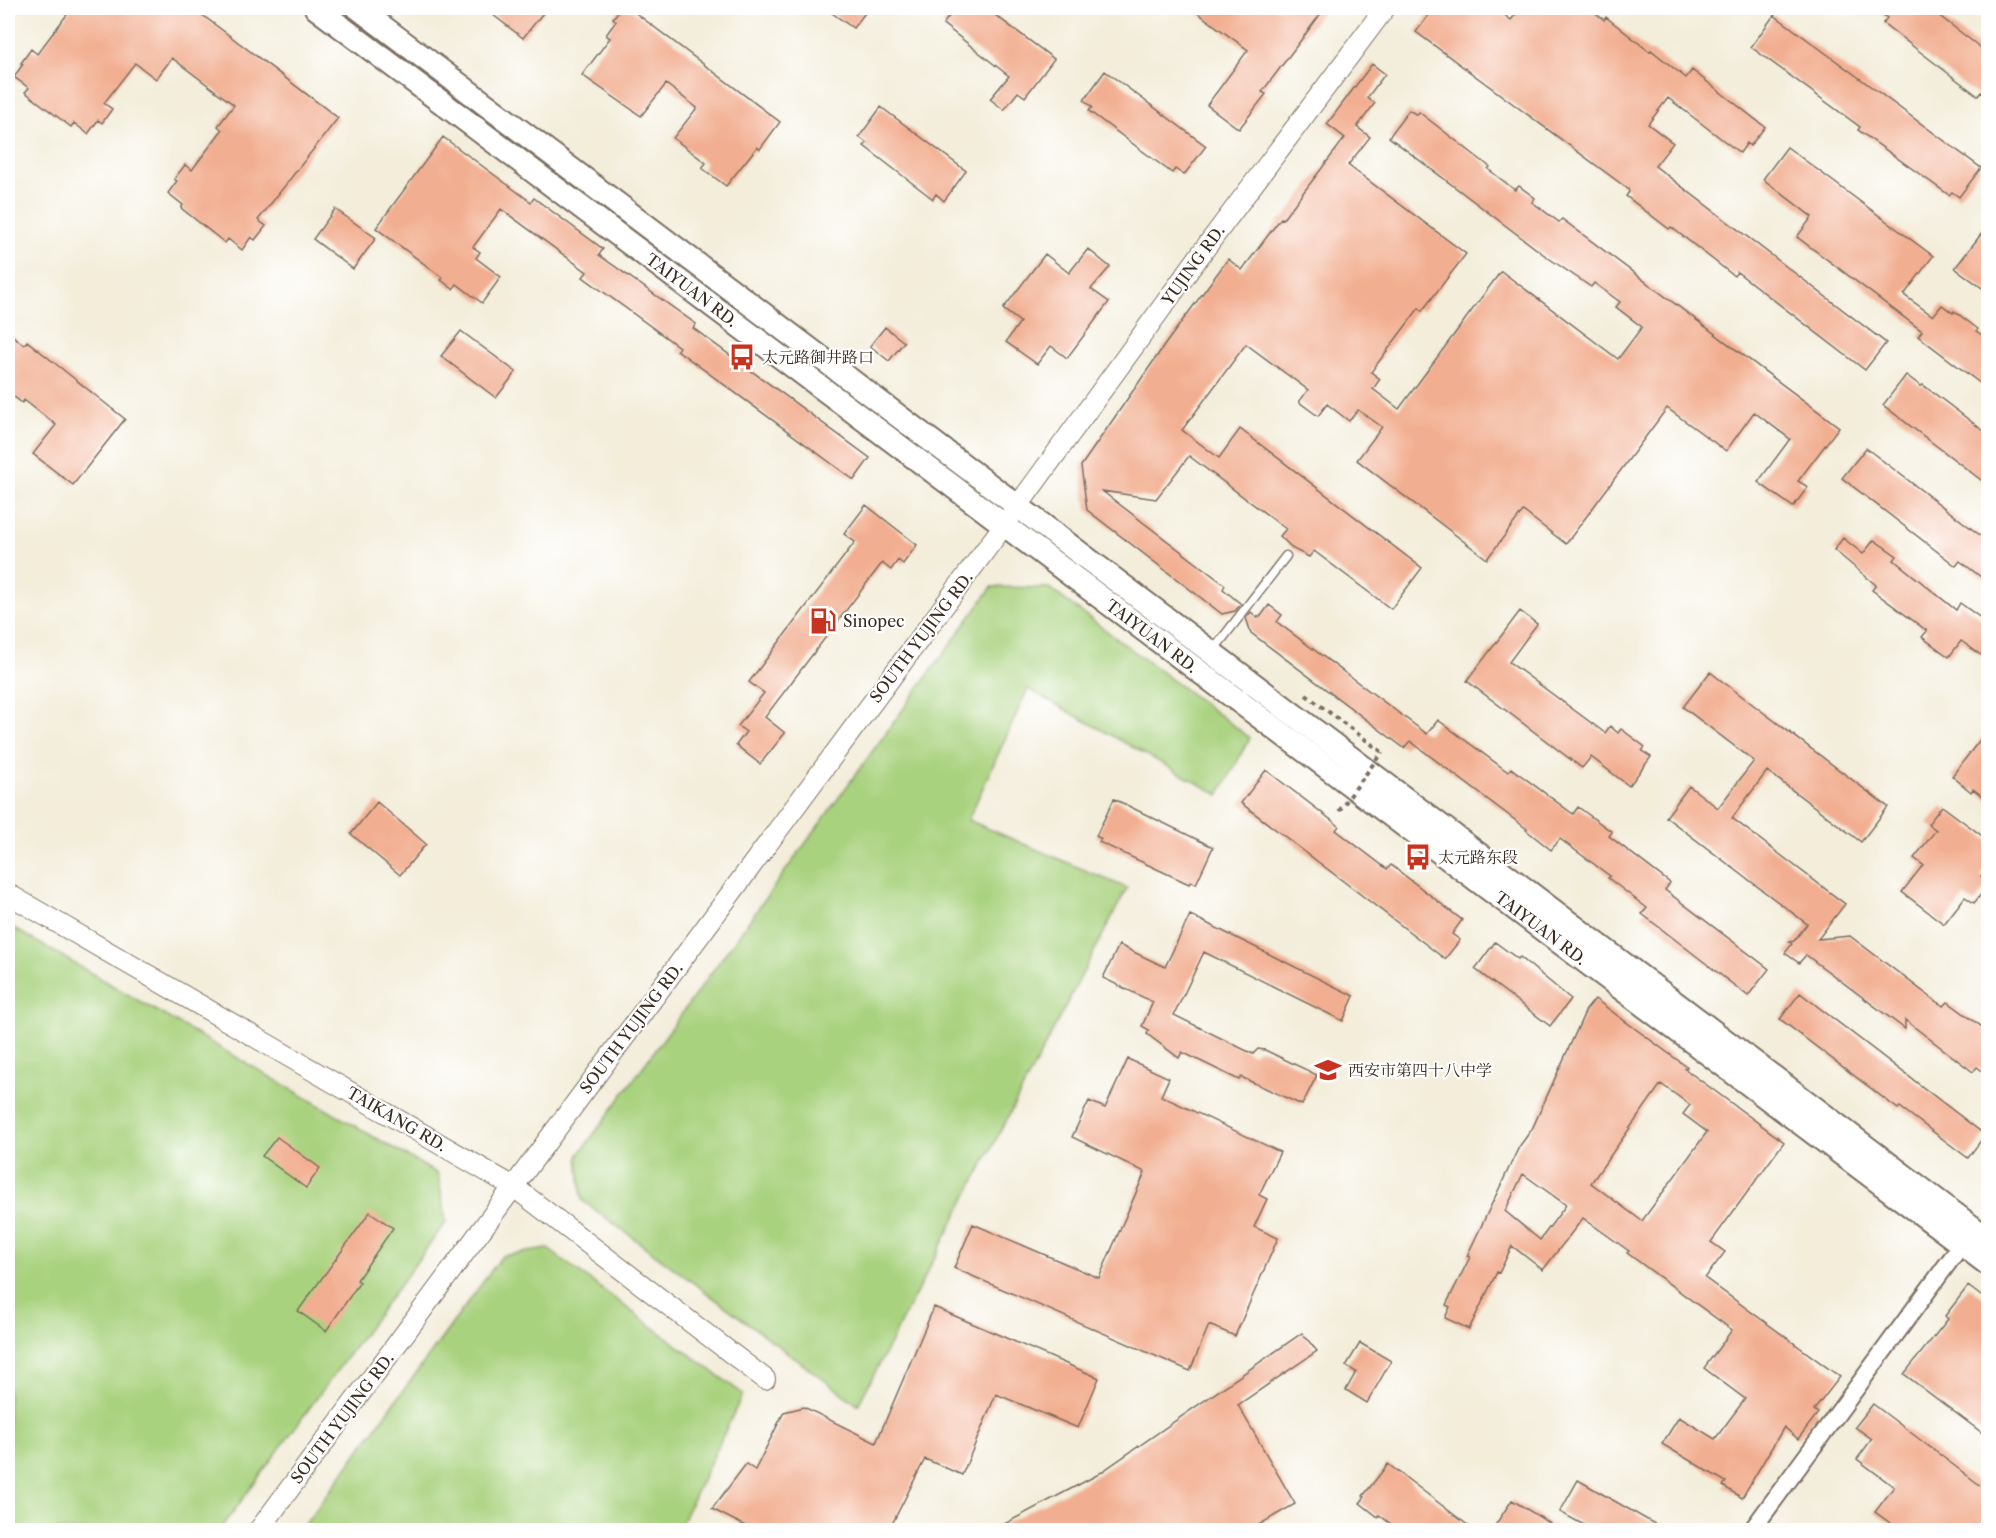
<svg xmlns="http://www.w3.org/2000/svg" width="1996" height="1538" viewBox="0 0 1996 1538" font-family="'Libre Caslon Text','Noto Serif SC',serif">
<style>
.green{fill:#a9d27e;stroke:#727e4e;stroke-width:1.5}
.building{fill:#f2ae90;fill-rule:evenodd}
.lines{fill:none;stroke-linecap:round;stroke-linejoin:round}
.service-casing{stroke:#7b6e60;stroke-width:11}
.minor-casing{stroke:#7b6e60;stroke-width:20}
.tertiary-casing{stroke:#7b6e60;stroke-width:22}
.secondary-casing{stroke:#7b6e60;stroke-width:26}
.path{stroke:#7b6e60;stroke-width:4;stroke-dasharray:4.5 4.5;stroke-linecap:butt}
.service{stroke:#fff;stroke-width:8}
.minor{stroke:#fff;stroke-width:16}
.tertiary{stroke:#fff;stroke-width:20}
.secondary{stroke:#fff;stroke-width:22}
.path-bridge{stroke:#7b6e60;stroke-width:4;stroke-dasharray:4.5 4.5;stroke-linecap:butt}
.labels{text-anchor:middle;stroke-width:4.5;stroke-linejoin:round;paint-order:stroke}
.street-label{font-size:16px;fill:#3b2a1e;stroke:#fff}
.poi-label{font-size:16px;fill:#3b2a1e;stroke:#fff;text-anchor:start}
</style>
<rect width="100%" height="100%" fill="#fff"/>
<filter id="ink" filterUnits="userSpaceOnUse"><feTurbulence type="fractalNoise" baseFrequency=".0167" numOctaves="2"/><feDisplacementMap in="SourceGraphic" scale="12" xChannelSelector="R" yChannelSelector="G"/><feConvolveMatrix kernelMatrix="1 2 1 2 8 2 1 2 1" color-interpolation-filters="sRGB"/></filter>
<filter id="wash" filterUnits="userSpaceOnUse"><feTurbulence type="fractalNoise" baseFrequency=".008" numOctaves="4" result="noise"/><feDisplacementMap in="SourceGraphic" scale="24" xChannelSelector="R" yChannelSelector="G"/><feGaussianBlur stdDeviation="1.35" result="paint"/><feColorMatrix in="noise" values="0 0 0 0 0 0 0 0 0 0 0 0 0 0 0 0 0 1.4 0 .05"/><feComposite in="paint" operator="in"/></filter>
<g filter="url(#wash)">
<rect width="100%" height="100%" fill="#f3edda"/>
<path class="green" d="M992,587L1049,588L1250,738L1219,795L1028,689L968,820L1127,888L858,1405L582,1200L578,1156Z
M8,925L438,1174L446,1222L220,1530H8Z
M548,1249L743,1394L678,1530H301L502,1256Z"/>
<g id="blocks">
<path class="building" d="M72,8H193L338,118L258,220L266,226L255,240L251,237L242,250L228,239L225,243L181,208L183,205L168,193L177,181L174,179L185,165L192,170L222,130L218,126L234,105L172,58L156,79L135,63L104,103L112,109L102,123L98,120L88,134L74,123L71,127L25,92L29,88L14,77L23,64L21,63L31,49L37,54Z
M484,8H547L523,38Z
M621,8H629L780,122L760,149L757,147L726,186L702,168L706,163L673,138L697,108L666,84L641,116L582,75L610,38L606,35L616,21L613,18Z
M825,8H869L853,28Z
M955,8H999L994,14L1054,59L1025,97L1018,92L1004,110L990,99L1009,76L943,24Z
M1191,8H1325L1262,92L1266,94L1239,129L1207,105L1248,50Z
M1434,8H1495L1511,20L1521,8H1589L1604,20L1606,17L1650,52L1651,50L1686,78L1692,70L1765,127L1750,146L1747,143L1740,153L1668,98L1648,124L1673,143L1655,166L1886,343L1865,370L1737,272L1734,276L1671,227L1669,229L1626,196L1629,192L1628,189L1416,32Z
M1873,8H1929L1989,54V97L1981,92L1978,96L1919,51L1883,23L1887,18Z
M1774,15L1981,168L1959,197L1952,192L1949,195L1858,130L1860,127L1751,47Z
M1372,64L1385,74L1367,98L1375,103L1357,127L1370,137L1348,165L1466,254L1422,311L1419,308L1371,372L1380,379L1373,389L1399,409L1501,271L1618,359L1642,327L1616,307L1620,302L1594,283L1591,287L1547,257L1389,137L1409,110L1417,115L1419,112L1490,167L1488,169L1515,190L1519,186L1535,198L1532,202L1559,222L1562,219L1839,427L1798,481L1808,487L1793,507L1758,482L1790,439L1754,412L1726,451L1667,408L1566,544L1523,511L1487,559L1357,460L1382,427L1358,410L1349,421L1327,404L1318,416L1299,402L1308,390L1246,344L1182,430L1219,458L1240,429L1422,568L1391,609L1314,551L1309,557L1293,549L1280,536L1286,529L1189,456L1156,499L1102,491L1225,585L1223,589L1241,604L1235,611L1222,614L1087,510L1081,466L1166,343L1228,259L1242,270L1281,218L1283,219L1345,138L1327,124Z
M1105,71L1206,146L1184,175L1175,169L1172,173L1089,111L1092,107L1084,100Z
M881,107L966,171L944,201L936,194L933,199L864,146L867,143L859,137Z
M443,137L531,202L534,198L603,249L599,255L696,324L693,328L870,458L854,480L677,350L679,347L583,277L587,272L501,209L473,247L480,252L476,258L501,277L482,303L457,284L453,289L441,280L443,278L376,228Z
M1787,147L1933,256L1904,295L1933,316L1942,305L1953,313L1954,311L1978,329L1976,331L1989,340V390L1918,336L1922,331L1797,237L1812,217L1763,179Z
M335,209L376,238L353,269L313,239Z
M1989,224V293L1955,268Z
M1088,249L1110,267L1091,289L1109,302L1067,358L1051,346L1037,364L1006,342L1020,322L1003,309L1045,254L1069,273Z
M885,327L904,342L889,361L870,346Z
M461,331L516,372L496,398L441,356Z
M8,332L24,345L27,341L125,419L73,485L33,454L56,425L24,400L22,403L8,392Z
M1906,375L1921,386L1923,385L1989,435V486L1883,405Z
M1866,448L1989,542V583L1960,561L1956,566L1842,478Z
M866,505L917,545L903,564L898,560L891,570L882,563L765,717L785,733L760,764L736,745L746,732L738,726L764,693L749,682L855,542L844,534Z
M1843,538L1863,554L1874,540L1897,556L1894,560L1956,610L1960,603L1989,624V645L1981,655L1961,641L1949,657L1922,637L1927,631L1872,590L1876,585L1834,550Z
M1269,605L1282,615L1277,622L1427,734L1438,720L1508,772L1511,768L1573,814L1578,807L1612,832L1609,836L1670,883L1665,890L1769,969L1748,996L1642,914L1647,908L1608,878L1610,876L1560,839L1551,850L1526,830L1527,829L1410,741L1404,748L1251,633L1246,618L1251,612L1257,617L1261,616Z
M1520,611L1537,624L1509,662L1605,733L1610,726L1618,733L1621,729L1645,747L1642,751L1651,757L1629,786L1591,757L1582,768L1467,681Z
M1710,672L1888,807L1861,842L1767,771L1732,818L1845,904L1818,939L1850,936L1937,1002L1944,1006L1948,1002L1989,1032V1076L1977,1067L1973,1072L1905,1020V1029L1806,955L1799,963L1785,953L1792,944L1789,942L1794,941L1807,924L1666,817L1689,786L1718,808L1754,761L1683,707Z
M1989,728V801L1973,789L1971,792L1952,776Z
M1266,770L1339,826L1336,830L1387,869L1391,865L1462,920L1452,934L1460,940L1445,959L1241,803Z
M1114,799L1213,847L1196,884L1191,881L1189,884L1099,842L1101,839L1096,836Z
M377,802L426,844L400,875L351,834Z
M1942,806L1989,841V866L1981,876L1989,882V885L1974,903L1965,897L1944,924L1902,892L1923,865L1914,858L1936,830L1928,824Z
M1190,915L1354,996L1343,1021L1204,952L1174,1015L1253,1054L1258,1049L1265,1050L1317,1075L1302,1105L1241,1077L1239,1080L1182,1052L1179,1058L1147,1034L1149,1030L1142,1026L1153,1002L1103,978L1119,945L1165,967Z
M1495,942L1518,959L1520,957L1571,999L1550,1026L1475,969Z
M1800,993L1985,1135L1968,1158L1900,1107L1898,1109L1780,1019Z
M1595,999L1687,1067L1685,1069L1784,1142L1711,1242L1725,1252L1705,1278L1840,1377L1814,1410L1818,1413L1798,1439L1784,1427L1742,1498L1723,1486L1726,1482L1662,1444L1679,1417L1715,1439L1745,1399L1704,1368L1732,1330L1627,1253L1629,1251L1583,1218L1543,1270L1512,1246L1499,1273L1497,1272L1469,1329L1445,1318L1450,1307L1446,1305L1470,1257L1467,1256L1519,1147L1532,1129L1586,1010ZM1661,1084L1690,1105L1683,1114L1707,1132L1642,1221L1591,1183ZM1523,1174L1566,1205L1540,1240L1505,1211Z
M1128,1059L1169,1078L1161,1096L1280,1152L1259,1195L1267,1199L1254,1227L1278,1238L1235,1336L1209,1325L1190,1371L954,1268L973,1224L1099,1278L1145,1172L1072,1137L1089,1101L1105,1108Z
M277,1137L320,1168L306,1188L262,1156Z
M370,1212L393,1228L357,1280L360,1282L326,1331L298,1311Z
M1968,1286L1989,1302V1438L1904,1374L1948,1319L1945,1316Z
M934,1307L1099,1378L1078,1428L996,1394L962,1475L925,1459L889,1530H753L712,1509L746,1464L755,1470L784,1412L804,1407L876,1443Z
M1302,1333L1317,1351L1238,1405L1295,1504L1250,1530H993L1097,1475Z
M1360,1343L1391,1361L1367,1403L1346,1390L1356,1372L1346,1366Z
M1873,1404L1989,1492V1530H1900L1875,1512L1894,1487L1857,1459L1872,1439L1855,1427Z
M1388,1464L1474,1530H1399L1379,1515L1378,1517L1360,1503L1365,1497L1363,1496Z
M1578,1480L1665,1530H1593L1560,1512Z
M1512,1500L1561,1530H1492Z"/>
</g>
</g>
<g filter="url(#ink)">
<use href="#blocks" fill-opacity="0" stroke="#7b6e60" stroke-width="1.5"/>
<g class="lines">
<g class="service-casing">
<path id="service" d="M1212,652L1286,556"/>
</g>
<g class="minor-casing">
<path id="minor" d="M1752,1530L1962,1244"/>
</g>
<g class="tertiary-casing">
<path id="tertiary" d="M8,894L514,1187L765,1379
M259,1530L1004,525L1203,251L1385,8"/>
</g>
<g class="secondary-casing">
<path id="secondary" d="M316,8L1988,1264
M358,8L1988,1239"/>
</g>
<path class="path" d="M1306,695L1382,752"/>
<use href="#service" class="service"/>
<use href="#minor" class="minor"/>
<use href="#tertiary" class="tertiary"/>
<use href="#secondary" class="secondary"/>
<path class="path-bridge" d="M1339,811L1382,752"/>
</g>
</g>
<defs>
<g id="bus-bare" transform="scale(2.07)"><path d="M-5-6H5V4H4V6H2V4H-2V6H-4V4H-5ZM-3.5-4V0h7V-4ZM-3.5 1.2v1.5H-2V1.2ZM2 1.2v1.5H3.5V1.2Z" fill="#c8321e" stroke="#fff" stroke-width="2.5" paint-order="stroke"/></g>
<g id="fuel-bare" transform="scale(2.07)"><path d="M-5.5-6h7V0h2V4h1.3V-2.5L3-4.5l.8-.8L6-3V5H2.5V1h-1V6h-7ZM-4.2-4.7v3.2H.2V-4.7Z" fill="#c8321e" stroke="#fff" stroke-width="2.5" paint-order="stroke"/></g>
<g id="school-bare" transform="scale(2.07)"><path d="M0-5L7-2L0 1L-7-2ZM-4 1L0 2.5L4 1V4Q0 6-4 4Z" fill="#c8321e" stroke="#fff" stroke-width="2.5" paint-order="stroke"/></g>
</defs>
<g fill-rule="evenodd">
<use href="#bus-bare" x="742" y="357"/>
<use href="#fuel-bare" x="823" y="621"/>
<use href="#bus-bare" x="1418" y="857"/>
<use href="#school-bare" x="1328" y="1070"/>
</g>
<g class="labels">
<g class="street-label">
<text transform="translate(1193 265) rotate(-54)" y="6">YUJING RD.</text>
<text transform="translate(692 290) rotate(37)" y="6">TAIYUAN RD.</text>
<text transform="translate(1152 636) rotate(37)" y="6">TAIYUAN RD.</text>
<text transform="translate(921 637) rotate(-53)" y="6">SOUTH YUJING RD.</text>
<text transform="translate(1541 928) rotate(37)" y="6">TAIYUAN RD.</text>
<text transform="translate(631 1028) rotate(-53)" y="6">SOUTH YUJING RD.</text>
<text transform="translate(397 1119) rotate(30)" y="6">TAIKANG RD.</text>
<text transform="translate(342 1418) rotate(-53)" y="6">SOUTH YUJING RD.</text>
</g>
<g class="poi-label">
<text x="762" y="363">太元路御井路口</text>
<text x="843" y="627">Sinopec</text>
<text x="1438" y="863">太元路东段</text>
<text x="1348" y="1076">西安市第四十八中学</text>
</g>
</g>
<rect width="1996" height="1538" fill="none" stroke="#fff" stroke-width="30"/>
</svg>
